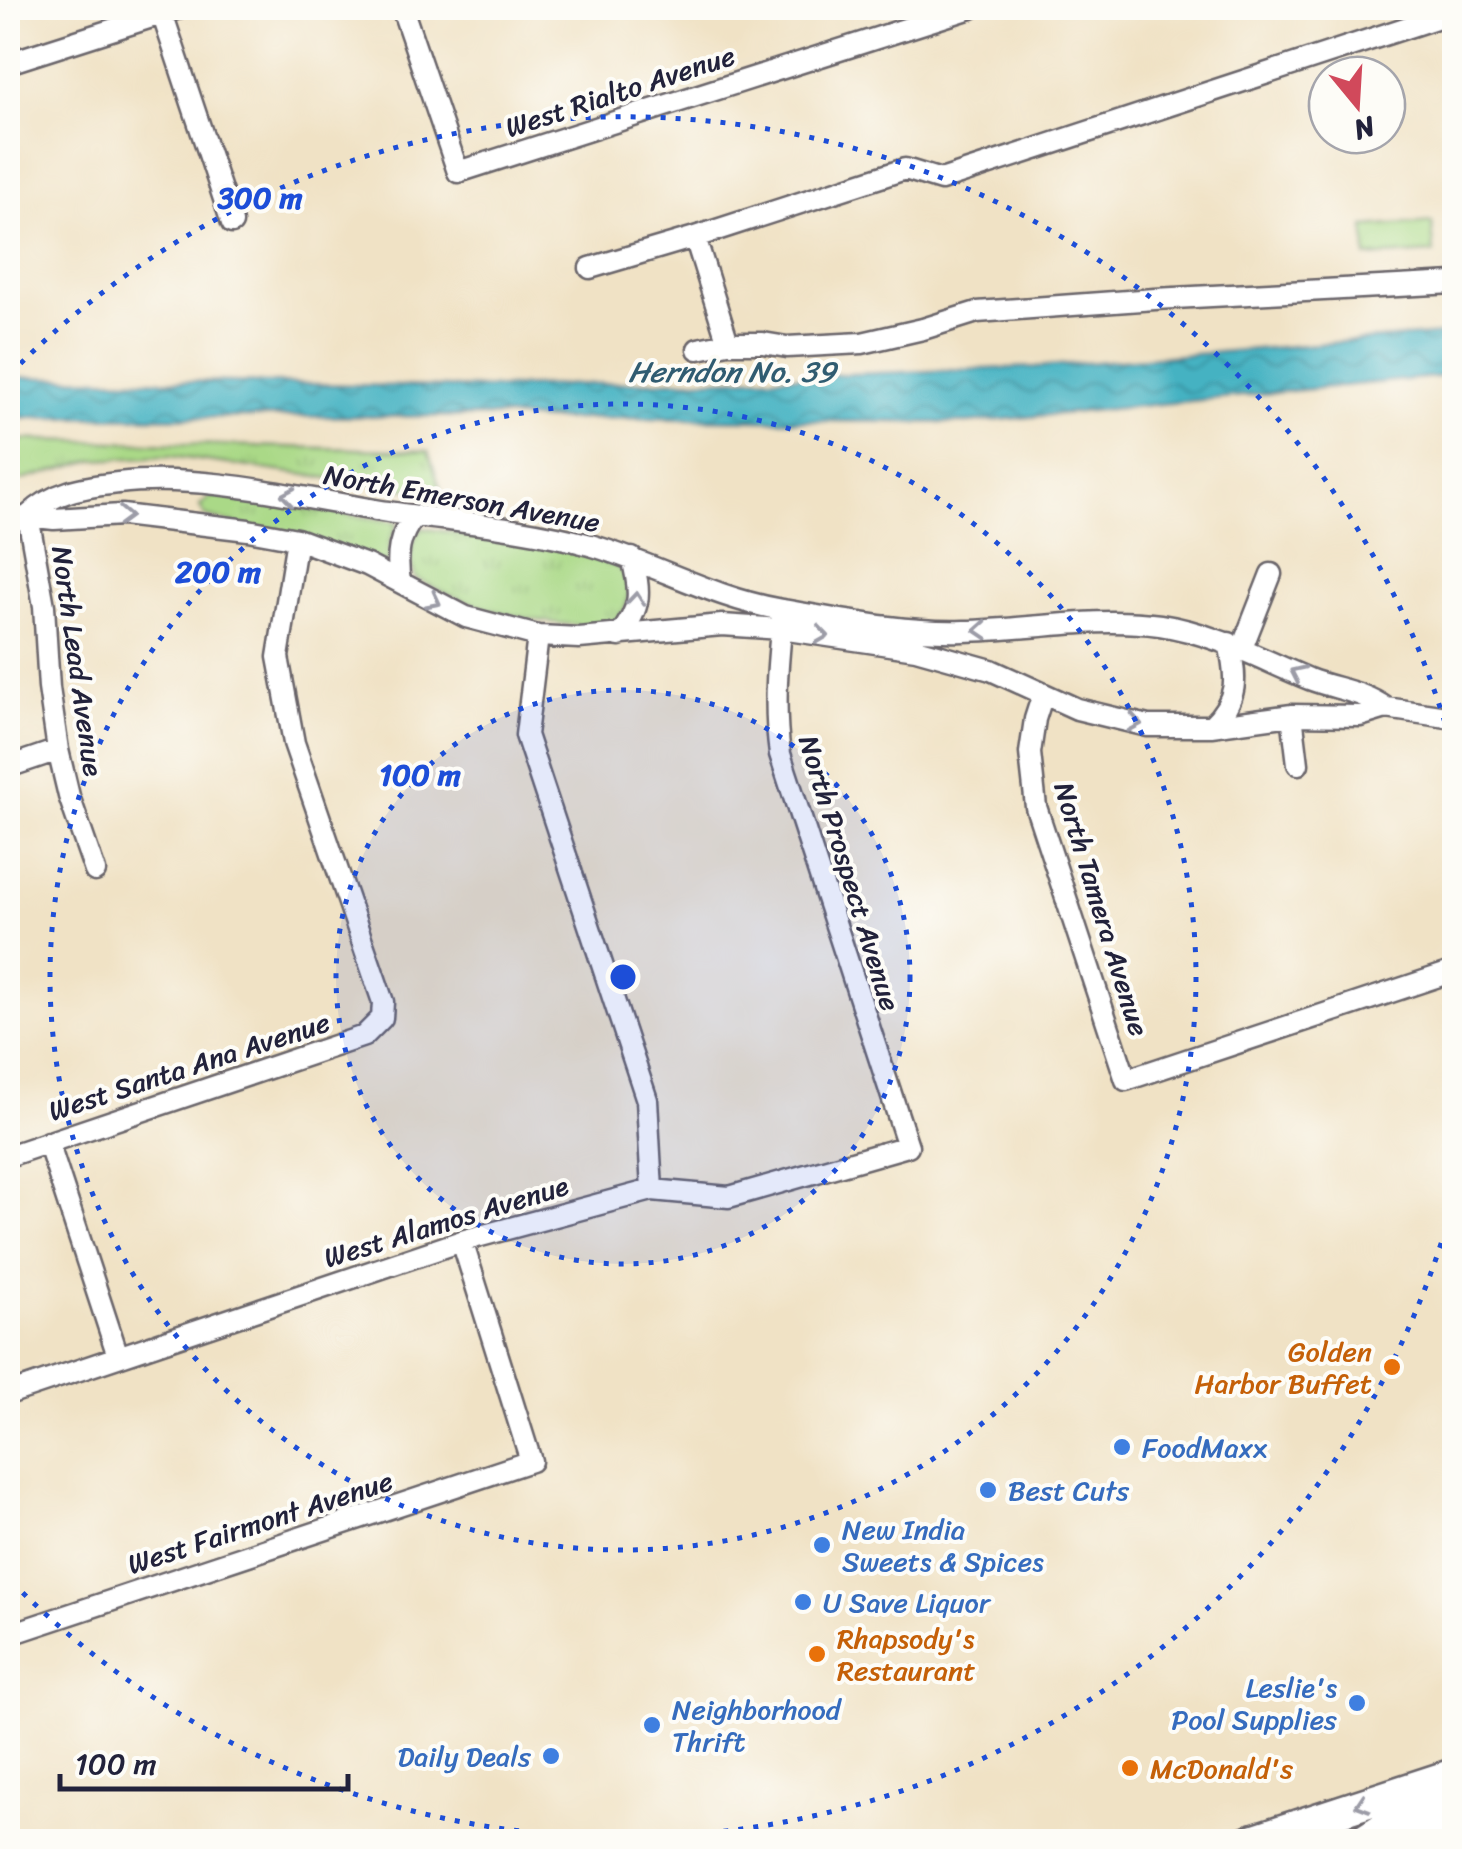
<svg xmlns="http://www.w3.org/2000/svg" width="1462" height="1849" viewBox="0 0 1462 1849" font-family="Sriracha,sans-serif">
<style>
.grass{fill:url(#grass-tufts);stroke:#667e61;stroke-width:2.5}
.pitch{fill:#aad987;stroke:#667e61;stroke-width:2.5}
.water{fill:url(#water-waves);stroke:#346a7e;stroke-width:2.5}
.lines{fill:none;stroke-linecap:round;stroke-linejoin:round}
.street-casing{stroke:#6a656b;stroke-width:25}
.primary-casing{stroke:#6a656b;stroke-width:35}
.street{stroke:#fff;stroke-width:20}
.primary{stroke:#fff;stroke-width:30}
.oneway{stroke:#9c9ca7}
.ring{fill:none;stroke:#1d4ed8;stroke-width:5;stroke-dasharray:5 10}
.food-dot{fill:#e8710a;stroke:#fdfcf7;stroke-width:4}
.shop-dot{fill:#3f7fe0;stroke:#fdfcf7;stroke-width:4}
.labels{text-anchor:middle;stroke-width:8;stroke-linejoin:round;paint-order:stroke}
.street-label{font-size:28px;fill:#22223b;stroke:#fdfcf7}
.food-label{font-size:28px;fill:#c56008;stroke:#fdfcf7;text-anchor:start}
.shop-label{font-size:28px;fill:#366cbe;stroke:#fdfcf7;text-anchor:start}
.water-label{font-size:30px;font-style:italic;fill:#305c71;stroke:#fdfcf7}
.centre{fill:#1d4ed8;stroke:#fdfcf7;stroke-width:5}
.ring-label{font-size:30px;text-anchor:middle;font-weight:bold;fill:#1d4ed8;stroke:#fdfcf7;stroke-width:8;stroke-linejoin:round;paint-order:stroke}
</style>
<defs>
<pattern id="grass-tufts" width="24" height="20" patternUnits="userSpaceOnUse" patternTransform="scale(2.5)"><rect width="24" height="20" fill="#aad987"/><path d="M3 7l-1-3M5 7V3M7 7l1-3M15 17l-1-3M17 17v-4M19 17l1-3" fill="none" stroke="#92ba75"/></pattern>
<pattern id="water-waves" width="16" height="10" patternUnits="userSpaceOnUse" patternTransform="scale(2.5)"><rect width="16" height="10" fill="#45b2c2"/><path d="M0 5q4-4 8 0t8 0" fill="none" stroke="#39909f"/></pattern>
</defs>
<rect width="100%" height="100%" fill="#fdfcf7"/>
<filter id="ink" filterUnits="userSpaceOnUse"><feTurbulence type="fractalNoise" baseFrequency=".01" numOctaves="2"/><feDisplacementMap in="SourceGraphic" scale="20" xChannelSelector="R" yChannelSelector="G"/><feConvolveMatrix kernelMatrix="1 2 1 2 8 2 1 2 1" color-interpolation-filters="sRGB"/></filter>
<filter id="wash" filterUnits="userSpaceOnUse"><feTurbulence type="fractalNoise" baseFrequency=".0048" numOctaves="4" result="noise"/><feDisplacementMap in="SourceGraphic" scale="40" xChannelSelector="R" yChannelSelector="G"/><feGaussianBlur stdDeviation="2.25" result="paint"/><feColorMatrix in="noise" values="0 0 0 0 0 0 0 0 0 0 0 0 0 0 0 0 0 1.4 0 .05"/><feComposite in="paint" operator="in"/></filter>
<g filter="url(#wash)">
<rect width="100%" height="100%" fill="#f0e2c5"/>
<path class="grass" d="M8,439L428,451L442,494L170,456L94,460L8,484Z
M212,495L398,522L390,541L388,565L205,516L200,506Z
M422,528L564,549L615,564C636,585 632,613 606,627C533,624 480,612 415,578C409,558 408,545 422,528Z"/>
<path class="pitch" d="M1432,222L1434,253L1366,257L1365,227Z"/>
<path class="water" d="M1454,333V375L968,423L617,418L546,420L497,416L8,418V377L483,388L1035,367Z"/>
</g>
<g filter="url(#ink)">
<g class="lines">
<g class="street-casing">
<path id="street" d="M402,8L458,172L971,8
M162,13L232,223
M8,63L180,8
M590,268L695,237
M728,343L695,237L905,169L941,180L1454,12
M698,349L728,343H763L787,347L862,343L923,329L977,312L1155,299L1454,283
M28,516C54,491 82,487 118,483C204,473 303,499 388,512C455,522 525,527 590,545C656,564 715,599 783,610C842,620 905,633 964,631C1030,630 1093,616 1160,625C1214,633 1260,659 1309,679C1338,690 1360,690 1386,708
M28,516L44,606L49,688L58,750L69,796L95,871
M8,522L28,516L54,519L122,515L248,530L297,539L367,565L466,617L538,636L579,638L722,625L781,629L916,649L991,670L1077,709L1148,726H1211L1292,715L1360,716L1386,708L1454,718
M400,582C396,556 398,536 415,516
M538,636L526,735L647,1100L652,1190
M619,636C642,607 641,593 632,558
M1242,648L1271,574
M1043,694L1035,719L1030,753L1036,807L1126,1080L1454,971
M1292,715L1298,764
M1211,726C1239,699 1237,678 1229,643
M8,767L58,750
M48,1142L118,1356
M8,1156L364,1036L382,1018L383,1002L294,743L278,657L297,539
M8,1394L462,1241L652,1190L729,1197L908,1146L780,754C773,705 778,659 783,610
M8,1635L531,1461L462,1241"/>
</g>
<g class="primary-casing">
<path id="primary" d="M1246,1842L1454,1774
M1361,1842L1394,1821L1454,1801
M1401,1842L1454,1824"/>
</g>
<use href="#street" class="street"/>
<use href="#primary" class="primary"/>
</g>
<defs><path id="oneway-chevron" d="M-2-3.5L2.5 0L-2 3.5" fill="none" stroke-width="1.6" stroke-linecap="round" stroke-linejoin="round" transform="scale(2.5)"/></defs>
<g class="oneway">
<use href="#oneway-chevron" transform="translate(288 496) rotate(-171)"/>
<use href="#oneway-chevron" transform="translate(125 516) rotate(2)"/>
<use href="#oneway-chevron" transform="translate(636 599) rotate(-85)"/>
<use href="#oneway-chevron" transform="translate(434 601) rotate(27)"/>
<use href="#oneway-chevron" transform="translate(981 630) rotate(176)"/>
<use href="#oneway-chevron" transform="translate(822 635) rotate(8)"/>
<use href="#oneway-chevron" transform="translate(1297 673) rotate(-155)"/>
<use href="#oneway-chevron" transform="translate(1135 723) rotate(10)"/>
<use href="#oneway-chevron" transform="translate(1362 1804) rotate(162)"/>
</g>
</g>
<circle cx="623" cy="977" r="287" fill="#1d4ed8" fill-opacity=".12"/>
<g class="ring">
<circle cx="623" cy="977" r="287"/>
<circle cx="623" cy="977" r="573"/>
<path d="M1454 1200A860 860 0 0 1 10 1580M10 374A860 860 0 0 1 1454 754"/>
</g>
<g class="food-dot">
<circle cx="1392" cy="1367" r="10"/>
<circle cx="817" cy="1654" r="10"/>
<circle cx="1130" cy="1768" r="10"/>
</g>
<g class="shop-dot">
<circle cx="1122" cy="1447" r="10"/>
<circle cx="988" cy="1490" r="10"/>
<circle cx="822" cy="1545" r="10"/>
<circle cx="803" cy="1602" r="10"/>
<circle cx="1357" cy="1703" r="10"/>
<circle cx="652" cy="1725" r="10"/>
<circle cx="551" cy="1756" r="10"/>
</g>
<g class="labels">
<g class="street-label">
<text transform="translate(620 91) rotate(-18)" y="10">West Rialto Avenue</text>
<text transform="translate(462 498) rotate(10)" y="10">North Emerson Avenue</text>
<text transform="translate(78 661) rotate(82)" y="10">North Lead Avenue</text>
<text transform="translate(850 873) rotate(73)" y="10">North Prospect Avenue</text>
<text transform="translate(1102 909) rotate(73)" y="10">North Tamera Avenue</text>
<text transform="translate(189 1066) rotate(-18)" y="10">West Santa Ana Avenue</text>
<text transform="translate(446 1221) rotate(-17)" y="10">West Alamos Avenue</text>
<text transform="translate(260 1522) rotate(-18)" y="10">West Fairmont Avenue</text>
</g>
<g class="food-label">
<text x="1372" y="1361" text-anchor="end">Golden<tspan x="1372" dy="32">Harbor Buffet</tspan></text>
<text x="837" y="1648">Rhapsody's<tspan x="837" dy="32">Restaurant</tspan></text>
<text x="1150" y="1778">McDonald's</text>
</g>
<g class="shop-label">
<text x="1142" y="1457">FoodMaxx</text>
<text x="1008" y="1500">Best Cuts</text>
<text x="842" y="1539">New India<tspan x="842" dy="32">Sweets &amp; Spices</tspan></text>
<text x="823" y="1612">U Save Liquor</text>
<text x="1337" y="1697" text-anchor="end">Leslie's<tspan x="1337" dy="32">Pool Supplies</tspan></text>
<text x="672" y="1719">Neighborhood<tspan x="672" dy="32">Thrift</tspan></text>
<text x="531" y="1766" text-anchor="end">Daily Deals</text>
</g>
<g class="water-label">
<text x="732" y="382">Herndon No. 39</text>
</g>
</g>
<circle cx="623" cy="977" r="15" class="centre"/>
<g class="ring-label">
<text x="260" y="208">300 m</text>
<text x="218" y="582">200 m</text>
<text x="420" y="785">100 m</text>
</g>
<rect width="1462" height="1849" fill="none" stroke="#fdfcf7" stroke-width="40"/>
<g transform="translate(1357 105) rotate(162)"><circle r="48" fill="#fdfcf7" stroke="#a5a5ac" stroke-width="2.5"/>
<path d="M0-8L18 38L0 25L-18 38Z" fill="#d1495b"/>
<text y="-15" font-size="28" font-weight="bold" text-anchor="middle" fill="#22223b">N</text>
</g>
<path d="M60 1774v15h288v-15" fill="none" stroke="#22223b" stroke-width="5"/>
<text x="75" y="1774" font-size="30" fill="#22223b" stroke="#fdfcf7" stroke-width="8" paint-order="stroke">100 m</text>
</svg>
